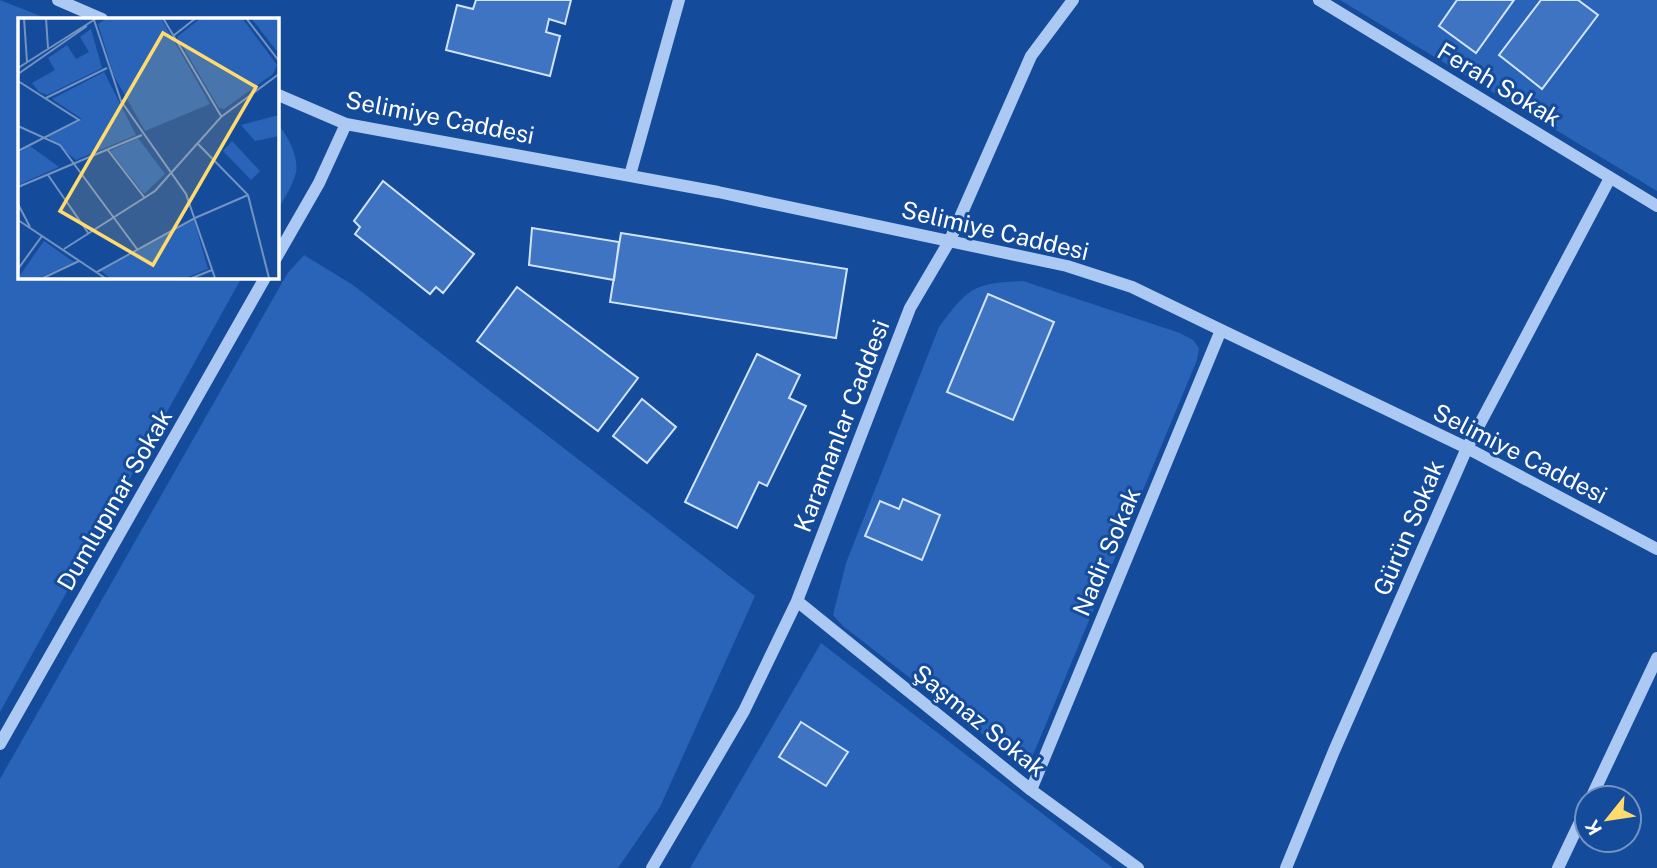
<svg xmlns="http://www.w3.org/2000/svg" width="1657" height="868" viewBox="0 0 1657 868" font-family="'Public Sans',sans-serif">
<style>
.green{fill:#2964b8}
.building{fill:#3e74c1;stroke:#d2e4fd;stroke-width:2}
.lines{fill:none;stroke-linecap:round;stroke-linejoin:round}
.minor{stroke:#abc9f3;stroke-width:12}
.labels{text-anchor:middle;stroke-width:6;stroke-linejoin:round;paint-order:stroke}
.street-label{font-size:24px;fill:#fff;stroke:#154b9b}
.inset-road{fill:none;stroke:#7393c3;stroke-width:2}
.view{fill:#ffda6c;fill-opacity:0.15;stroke:#ffda6c;stroke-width:3.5}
.inset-edge{fill:none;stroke:#fff;stroke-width:3.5}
</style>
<rect width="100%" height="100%" fill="#154b9b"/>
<path class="green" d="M0,0L48,19H19V276L242,277L0,712Z
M1340,0H1657V191Z
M277,124C288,134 301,161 295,176C291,189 282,201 277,212Z
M304,255L353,285L755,596L660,807L618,868H0V779L287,274Z
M1023,281L1180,333L1193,340L1199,348L1197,360L1046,724L1032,757L1016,760L843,626L833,615L846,563L939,327C968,288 973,283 1023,281Z
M821,643L1113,868H690Z"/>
<path class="building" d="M476,0H571L565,24L549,19L546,32L560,36L550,76L446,50L457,5L473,9Z
M1457,0H1514L1476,53L1439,26Z
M1541,0H1578L1598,15L1542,89L1499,55Z
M383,181L474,254L443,293L436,287L430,294L355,234L360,227L354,221Z
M532,228L619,242L614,280L529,265Z
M621,233L847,269L836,338L610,302Z
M517,287L638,378L598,431L477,341Z
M988,294L1054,322L1013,420L947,392Z
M757,354L800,375L789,398L806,406L767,486L759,482L737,528L685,502Z
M642,399L676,427L647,463L613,436Z
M903,499L940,515L922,560L865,536L880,501L899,509Z
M801,722L848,752L826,786L779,757Z"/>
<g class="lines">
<path class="minor" d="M58,0L102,19
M1319,0L1657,206
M276,94L346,124L718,192L1067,266L1132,287L1221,330L1467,448L1657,549
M630,175L679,0
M276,258L319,183L346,124
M797,601L1031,790L1138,868
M0,744L266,276
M1031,790L1221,330
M1591,798L1657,658
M652,868L744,711L797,601L910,308L950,240L1031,56L1073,0
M1286,868L1334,751L1467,448L1610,178
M1558,868L1587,807"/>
</g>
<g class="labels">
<g class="street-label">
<text transform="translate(1499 85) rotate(31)" y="8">Ferah Sokak</text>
<text transform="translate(440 118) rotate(11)" y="8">Selimiye Caddesi</text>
<text transform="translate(995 231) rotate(13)" y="8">Selimiye Caddesi</text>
<text transform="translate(842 426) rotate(-69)" y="8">Karamanlar Caddesi</text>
<text transform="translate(1520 454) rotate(27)" y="8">Selimiye Caddesi</text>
<text transform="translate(115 500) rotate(-60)" y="8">Dumlupınar Sokak</text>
<text transform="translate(1409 528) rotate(-67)" y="8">Gürün Sokak</text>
<text transform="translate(1107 552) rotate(-67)" y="8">Nadir Sokak</text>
<text transform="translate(979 721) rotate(39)" y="8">Şaşmaz Sokak</text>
</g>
</g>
<g transform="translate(18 18)">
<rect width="261" height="261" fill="#154b9b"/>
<path d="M89,0H143L192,86L127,113L96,58L80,6ZM183,0H224L259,47L255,56L206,91L201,90L159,19ZM233,0H261V36ZM73,11L84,50L29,77L21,74L14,65L37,52L30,40L49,27L58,41L71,34L62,19ZM86,54L118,117L58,142L29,118L64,101L34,81ZM261,97V118L237,123L223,107ZM120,120L147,156L126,176L92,133ZM214,123L242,153L233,162L205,133ZM12,128L41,149L0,167V135ZM176,202L190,251L168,260H92L83,253ZM26,223L56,244L21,260H0Z" fill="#2964b8"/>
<path class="inset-road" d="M6,0L9,44M28,0L30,30M145,0L203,98M228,0L261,43M76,2L103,83L168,176L197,260M155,18L178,0M0,50L79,0M0,56L69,8M0,63L61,102L0,133M28,80L89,50M0,108L42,127L119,231M180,126L230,177L251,260M89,131L126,179M30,157L71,216M0,169L124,117M0,186L12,209M0,202L87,260M46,231L137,173L203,99L261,56M0,251L24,218M79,254L177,200L230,177M25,260L61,243M174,260L194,252"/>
<path class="view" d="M145,15L238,69L135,247L42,193Z"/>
<rect width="261" height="261" class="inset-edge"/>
</g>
<g transform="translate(1608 819) rotate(240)"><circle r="33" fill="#154b9b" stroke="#7393c3" stroke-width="2"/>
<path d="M0-5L12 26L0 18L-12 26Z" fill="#ffda6c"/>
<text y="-10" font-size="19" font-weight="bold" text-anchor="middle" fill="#ffffff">K</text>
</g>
</svg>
